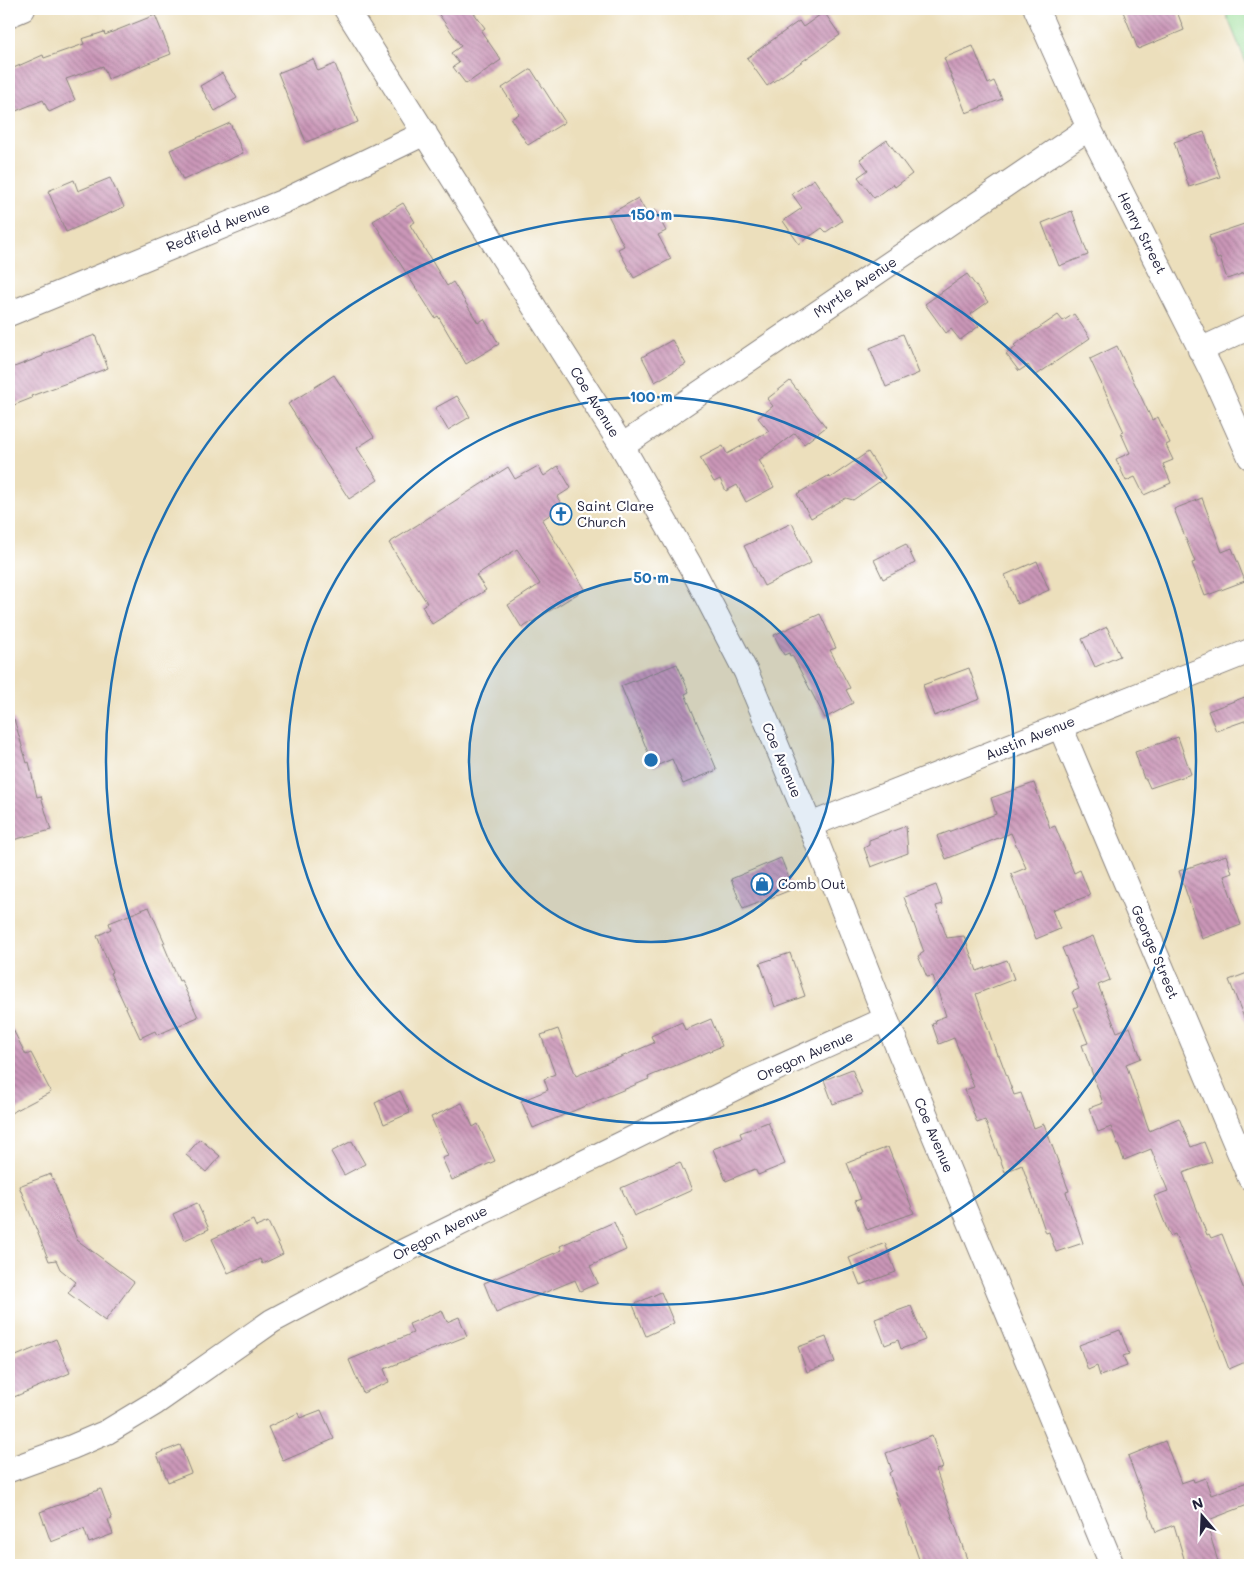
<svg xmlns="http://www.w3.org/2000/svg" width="1259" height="1574" viewBox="0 0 1259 1574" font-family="Mali,sans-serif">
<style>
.green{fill:#98dc95;stroke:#5d7f68}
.building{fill:url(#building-back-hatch)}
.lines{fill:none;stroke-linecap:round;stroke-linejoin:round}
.minor-casing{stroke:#87807c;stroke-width:26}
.minor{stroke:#fff;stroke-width:24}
.ring{fill:none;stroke:#1f6fb2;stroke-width:2.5}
.labels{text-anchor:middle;stroke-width:4.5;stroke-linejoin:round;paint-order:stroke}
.street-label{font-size:14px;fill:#22223b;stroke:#fff}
.poi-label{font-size:14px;fill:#22223b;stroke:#fff;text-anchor:start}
.centre{fill:#1f6fb2;stroke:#fff;stroke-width:2.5}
.ring-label{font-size:15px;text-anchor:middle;font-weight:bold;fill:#1f6fb2;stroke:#fff;stroke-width:4.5;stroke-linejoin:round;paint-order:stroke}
</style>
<defs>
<pattern id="building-back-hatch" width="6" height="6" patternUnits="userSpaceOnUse" patternTransform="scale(1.25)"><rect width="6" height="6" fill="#cb97b8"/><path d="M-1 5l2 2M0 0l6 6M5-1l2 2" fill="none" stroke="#a47b97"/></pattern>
</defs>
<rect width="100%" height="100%" fill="#fff"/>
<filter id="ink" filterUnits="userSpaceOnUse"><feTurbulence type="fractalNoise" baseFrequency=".02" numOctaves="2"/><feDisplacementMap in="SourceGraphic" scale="10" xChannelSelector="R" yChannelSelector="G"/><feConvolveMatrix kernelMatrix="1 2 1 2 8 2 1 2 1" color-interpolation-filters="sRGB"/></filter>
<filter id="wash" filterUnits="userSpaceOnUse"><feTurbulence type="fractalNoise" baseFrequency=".0096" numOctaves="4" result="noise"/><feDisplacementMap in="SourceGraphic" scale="20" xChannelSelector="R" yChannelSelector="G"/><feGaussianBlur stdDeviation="1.12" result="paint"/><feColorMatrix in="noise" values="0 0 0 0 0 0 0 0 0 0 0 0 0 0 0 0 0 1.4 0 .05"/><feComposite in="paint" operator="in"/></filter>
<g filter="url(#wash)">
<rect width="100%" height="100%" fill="#ecdfbc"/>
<path class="green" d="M1224,9H1250V63L1247,65Z"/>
<g id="blocks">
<path class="building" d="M435,9H471L485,28L481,31L501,60L466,84L453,67L459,63L451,53L461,46Z
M1122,9H1176L1184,30L1138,49Z
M824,12L840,35L767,86L747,58L799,21L803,27Z
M155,15L171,54L108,79L103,66L66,79L75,100L49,112L43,100L16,111L9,95V70L43,55L44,58L84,44L82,39L104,32L105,35Z
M973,46L988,84L994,81L1002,99L966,113L944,58Z
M313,59L318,71L335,64L358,122L306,142L278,73Z
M531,69L565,122L528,145L511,119L519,114L502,88Z
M222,73L237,98L215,111L200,86Z
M230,123L243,153L183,180L170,150Z
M1204,132L1220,177L1189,187L1174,142Z
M887,140L912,174L895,187L893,184L874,198L858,177L868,170L860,159Z
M110,178L124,207L66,232L48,191L74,180L78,191Z
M814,179L842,221L826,232L822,228L799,244L783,221L802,208L792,194Z
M638,198L647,214L655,210L666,231L658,235L671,259L634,278L618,249L624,246L608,215Z
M403,203L415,222L410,225L447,286L453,282L478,323L484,319L499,344L466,364L438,316L435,318L373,221Z
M1072,211L1088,255L1059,266L1042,223Z
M1250,222V271L1227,279L1220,258L1217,259L1209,236Z
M967,274L988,302L971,314L979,326L960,340L951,329L946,333L925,304Z
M1074,314L1090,338L1035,376L1028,365L1019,371L1006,354L1016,347L1014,345L1058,315L1063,321Z
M903,334L919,373L886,387L870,348Z
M95,335L108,368L31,396L32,398L9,407V369L43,356V354Z
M672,340L686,364L655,382L642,357Z
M1117,346L1152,420L1158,417L1170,443L1166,445L1173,460L1163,464L1171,483L1144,495L1135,477L1126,481L1116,459L1130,453L1121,433L1124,432L1090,359Z
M334,375L374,437L357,448L378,480L349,499L288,404Z
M790,381L826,427L804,444L795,433L759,460L774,487L746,502L737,485L726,491L720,479L714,482L700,458L723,446L727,454L769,431L758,418L773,406L767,399Z
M457,396L470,417L448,430L435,408Z
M868,452L885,478L853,500L846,498L811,518L797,494L828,476L830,478Z
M538,466L544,476L558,466L571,488L557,497L563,506L542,520L585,589L522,628L508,605L540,584L517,549L476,575L486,590L432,624L422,606L427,603L389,543L508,467L515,479Z
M1202,498L1222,552L1232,548L1245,581L1205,596L1192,563L1195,562L1174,509Z
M792,523L811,563L764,586L744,546Z
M906,544L915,563L883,579L874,560Z
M1037,561L1049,590L1017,604L1005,575Z
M820,614L836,648L830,650L850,688L846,690L853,703L825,718L792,655L790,656L789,653L784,655L774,635Z
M1107,627L1120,656L1095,667L1082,639Z
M677,664L689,692L685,694L717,770L683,784L672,759L654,767L621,686Z
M969,668L980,699L934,716L923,685Z
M1250,695V719L1216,731L1208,711Z
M14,719L27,763L29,762L37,797L41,796L51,830L9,841V720Z
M1178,737L1191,774L1150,788L1146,779H1144L1135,752Z
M1034,783L1050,828L1055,826L1074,873L1080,870L1090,895L1052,910L1060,929L1036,939L1011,874L1026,868L1011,833L946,859L937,836L996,814L991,798Z
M906,826L908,853L871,867L864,848L869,845V840Z
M1226,855L1232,873L1224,876L1241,925L1202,939L1179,871Z
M781,858L793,889L743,909L731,879Z
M936,885L943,904L936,906L947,938L964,936L977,971L1007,960L1014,979L976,994L997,1055H999L1014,1095L1021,1093L1034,1128L1044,1124L1069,1191L1066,1192L1083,1243L1056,1252L1049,1232L1046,1233L1022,1165L1005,1172L985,1120L977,1123L965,1090L974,1087L954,1038L939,1044L932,1024L936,1023L935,1020L946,1016L933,976L927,977L918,956L924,952L904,897Z
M149,907L165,943H163L179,981L181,980L198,1017L157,1035L155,1031L140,1038L110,973L112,972L97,936L111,929L109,923Z
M1093,936L1110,980L1098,985L1117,1032L1130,1027L1141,1058L1126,1064L1149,1131L1179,1118L1191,1147L1204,1142L1212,1162L1183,1173L1207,1235L1209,1234L1211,1238L1222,1234L1250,1305V1360L1229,1369L1193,1275L1175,1234L1170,1236L1154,1196L1168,1191L1151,1149L1124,1160L1111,1127L1098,1132L1089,1108L1103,1103L1082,1045L1088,1043L1074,1008L1078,1006L1072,992L1079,989L1062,948Z
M790,953L805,996L775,1007L760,963Z
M1250,972V1030H1249L1229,980Z
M711,1019L722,1046L648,1077L649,1079L533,1128L521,1101L548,1090L544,1079L555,1074L541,1035L558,1029L576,1076L654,1043L651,1036L682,1022L685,1030Z
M9,1022L26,1055L31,1053L51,1092L9,1114Z
M852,1069L862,1094L833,1104L824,1080Z
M400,1091L410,1113L384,1124L375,1103Z
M462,1103L473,1127L478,1124L495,1161L452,1180L442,1158L448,1156L431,1117Z
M768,1122L785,1164L758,1175L755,1169L726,1181L713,1149L742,1138L740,1133Z
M200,1139L220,1156L206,1172L186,1155Z
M352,1141L365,1164L344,1175L331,1152Z
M888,1147L914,1213L867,1230L855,1201L861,1199L847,1163Z
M680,1162L692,1190L634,1216L621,1188Z
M51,1174L77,1240L134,1282L105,1321L68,1293L76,1282L60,1269L56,1260L49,1261L19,1186Z
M197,1203L209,1229L185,1240L173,1214Z
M253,1220L256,1227L268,1222L283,1254L262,1264L260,1259L228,1273L212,1239Z
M614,1222L626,1250L590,1266L598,1283L580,1291L575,1280L496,1313L484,1283L562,1250L560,1246Z
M885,1243L896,1272L860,1285L849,1258Z
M661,1292L674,1323L646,1336L633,1305Z
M911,1306L925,1340L901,1349L898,1340L885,1345L875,1319Z
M442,1310L447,1322L459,1317L467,1336L384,1369L389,1382L363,1393L349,1360L413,1333L409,1324Z
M1120,1330L1129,1354L1123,1356L1127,1366L1100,1376L1097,1366L1088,1370L1079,1345Z
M826,1337L835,1362L807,1372L798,1347Z
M56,1339L70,1373L14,1397L9,1385V1359Z
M321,1410L334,1439L283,1461L268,1427L298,1413L300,1418Z
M932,1436L943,1468L936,1470L969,1565H921L889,1473L892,1471L886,1453Z
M1165,1441L1181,1483L1193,1479L1194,1482L1205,1478L1211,1495L1250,1481V1504L1206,1521L1219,1565H1186L1174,1525L1156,1532L1128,1456Z
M180,1445L191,1473L168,1482L157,1454Z
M101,1489L112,1519L108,1520L113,1534L89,1543L84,1529L51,1542L40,1512Z"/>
</g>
</g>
<g filter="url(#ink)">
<use href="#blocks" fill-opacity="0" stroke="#87807c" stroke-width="1"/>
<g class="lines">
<g class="minor-casing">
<path id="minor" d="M346,9L622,446L695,574L746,672L810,825L886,1019L1112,1565
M1036,9L1089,128L1212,372L1250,457
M9,15L23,9
M9,314L282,202L425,133
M1200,350L1250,327
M622,446L1089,128
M1060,726L1250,1178
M810,825L1250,651
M9,1470L72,1447L107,1432L155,1403L272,1321L394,1256L749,1081L886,1019"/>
</g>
<use href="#minor" class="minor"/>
</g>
</g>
<circle cx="651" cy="760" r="182" fill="#1f6fb2" fill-opacity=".12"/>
<g class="ring">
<circle cx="651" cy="760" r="182"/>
<circle cx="651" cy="760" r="363"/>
<circle cx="651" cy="760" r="545"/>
</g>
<defs>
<g id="church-ring" transform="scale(1.125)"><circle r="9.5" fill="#fff" stroke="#1f6fb2" stroke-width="1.5"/><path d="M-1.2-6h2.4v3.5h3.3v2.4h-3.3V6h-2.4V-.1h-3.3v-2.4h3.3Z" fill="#1f6fb2"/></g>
<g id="shop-ring" transform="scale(1.125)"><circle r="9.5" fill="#fff" stroke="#1f6fb2" stroke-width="1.5"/><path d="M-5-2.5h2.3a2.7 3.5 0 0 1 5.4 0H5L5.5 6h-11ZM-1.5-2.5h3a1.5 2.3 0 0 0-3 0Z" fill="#1f6fb2"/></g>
</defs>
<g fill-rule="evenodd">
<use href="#church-ring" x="561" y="514"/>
<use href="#shop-ring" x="762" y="884"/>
</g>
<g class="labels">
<g class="street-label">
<text transform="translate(218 227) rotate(-22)" y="5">Redfield Avenue</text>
<text transform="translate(1142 233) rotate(63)" y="5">Henry Street</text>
<text transform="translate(855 287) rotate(-34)" y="5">Myrtle Avenue</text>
<text transform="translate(595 402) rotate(58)" y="5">Coe Avenue</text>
<text transform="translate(1030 738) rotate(-22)" y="5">Austin Avenue</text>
<text transform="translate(782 760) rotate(67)" y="5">Coe Avenue</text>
<text transform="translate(1155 952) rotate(67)" y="5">George Street</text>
<text transform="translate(805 1056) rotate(-24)" y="5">Oregon Avenue</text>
<text transform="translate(934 1135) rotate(67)" y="5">Coe Avenue</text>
<text transform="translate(440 1233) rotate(-27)" y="5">Oregon Avenue</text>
</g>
<g class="poi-label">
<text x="577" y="511">Saint Clare<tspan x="577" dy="16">Church</tspan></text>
<text x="778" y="889">Comb Out</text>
</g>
</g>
<circle cx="651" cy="760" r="8" class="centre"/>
<g class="ring-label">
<text x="651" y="220">150 m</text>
<text x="651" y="402">100 m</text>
<text x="651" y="583">50 m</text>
</g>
<rect width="1259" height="1574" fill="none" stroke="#fff" stroke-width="30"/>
<g transform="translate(1202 1516) rotate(341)" stroke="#ffffff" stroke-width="4" paint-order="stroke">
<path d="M0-4L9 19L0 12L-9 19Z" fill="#22223b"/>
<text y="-8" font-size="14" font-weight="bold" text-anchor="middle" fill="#22223b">N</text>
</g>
</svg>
